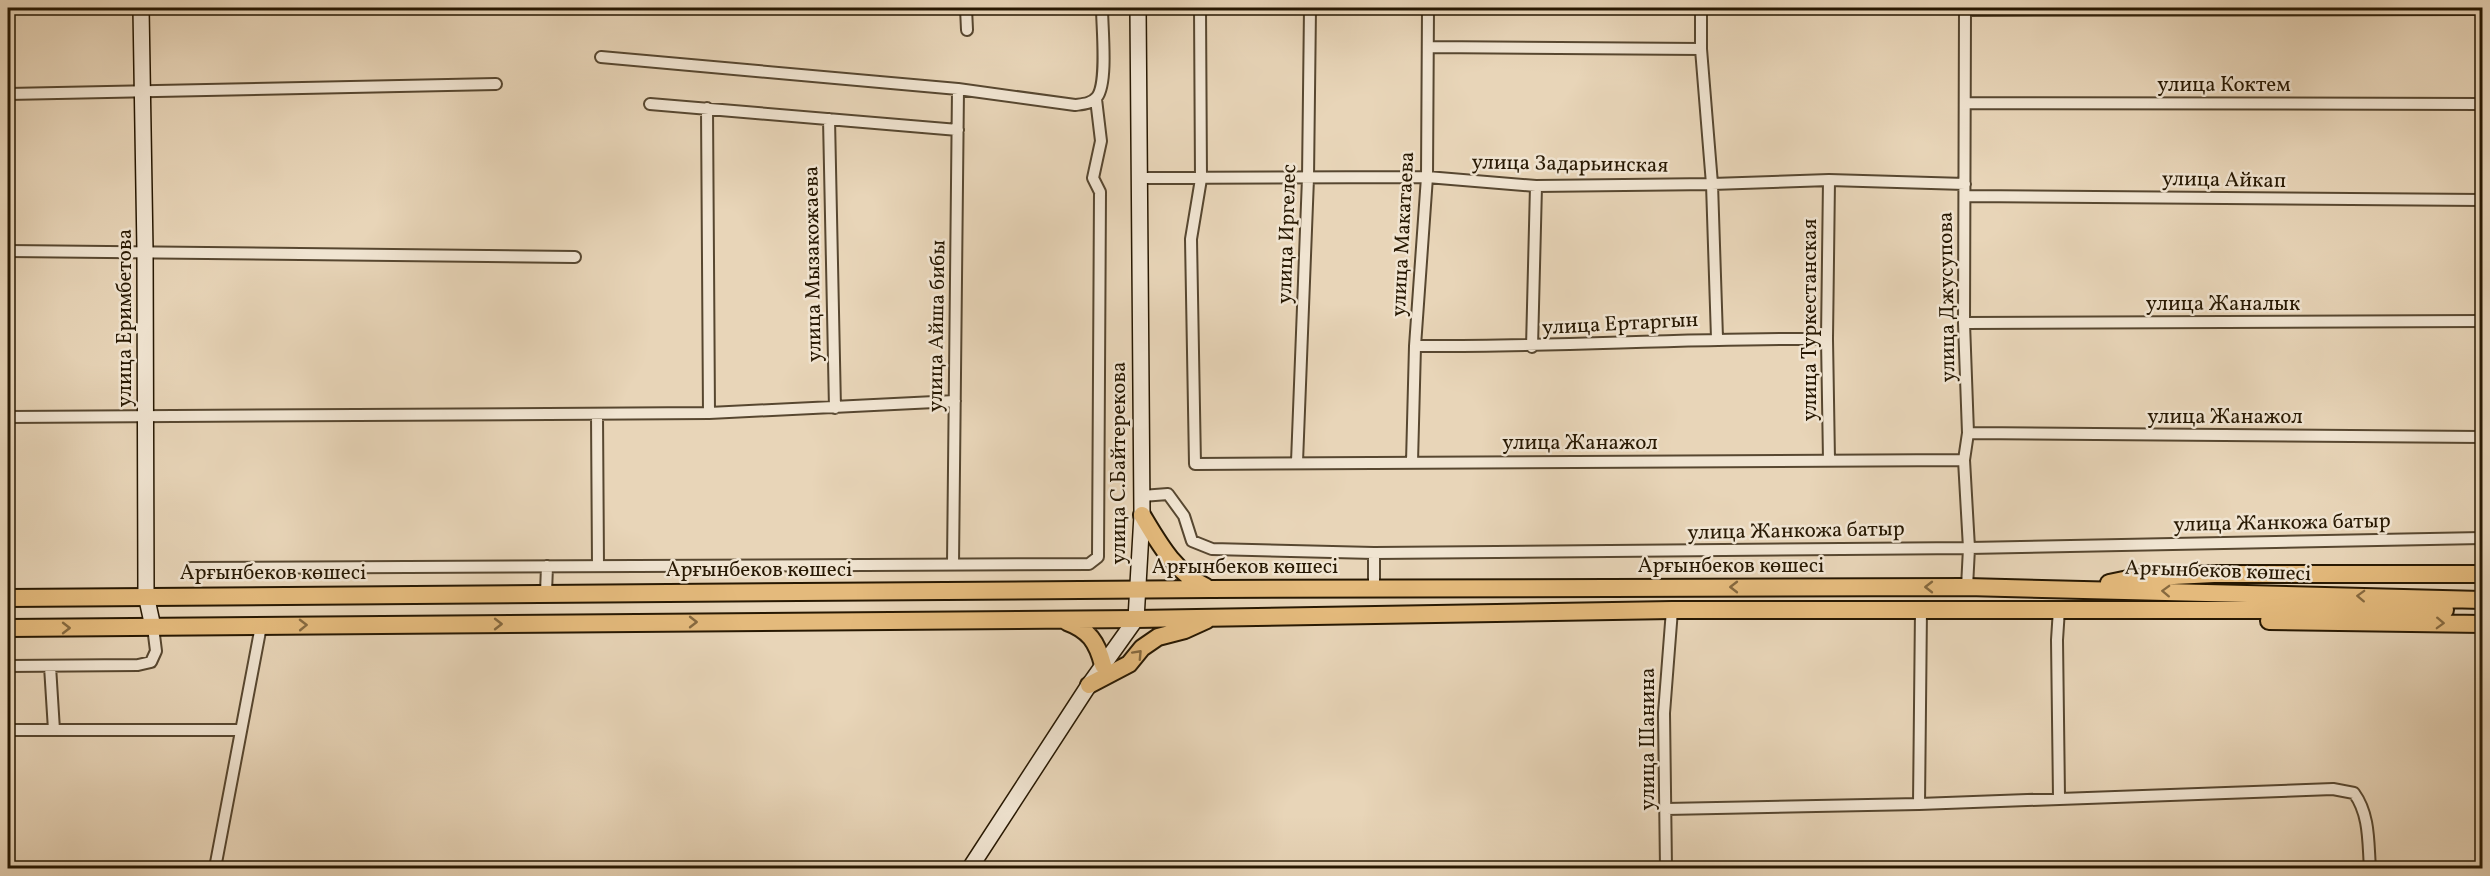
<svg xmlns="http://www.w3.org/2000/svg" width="2490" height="876" viewBox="0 0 2490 876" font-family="Vollkorn,serif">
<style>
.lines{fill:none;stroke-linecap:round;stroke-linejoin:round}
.street-casing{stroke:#574730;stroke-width:14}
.secondary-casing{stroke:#271802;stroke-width:18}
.primary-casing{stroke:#271802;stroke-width:20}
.street{stroke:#f0e4d1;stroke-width:10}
.secondary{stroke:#f0e4d1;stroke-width:15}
.primary{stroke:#e4ba7c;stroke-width:16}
.oneway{stroke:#86693f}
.labels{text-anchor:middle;stroke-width:5;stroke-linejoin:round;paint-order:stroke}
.street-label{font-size:21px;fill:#271802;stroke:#f0e4d1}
</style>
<rect width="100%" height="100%" fill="#e8d5b8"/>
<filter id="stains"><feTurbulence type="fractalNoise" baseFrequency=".00333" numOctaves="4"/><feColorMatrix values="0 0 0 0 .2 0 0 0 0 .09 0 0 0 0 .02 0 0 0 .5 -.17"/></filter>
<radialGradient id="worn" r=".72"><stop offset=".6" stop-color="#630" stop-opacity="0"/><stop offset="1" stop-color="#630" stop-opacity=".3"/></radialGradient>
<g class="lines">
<g class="street-casing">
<path id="street" d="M966,8L967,30
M1200,8L1201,179L1191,239L1195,464L1964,460
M1701,8V49L1712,184L1717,338
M1965,8L1964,323L1968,433L1964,460L1969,548L1967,587
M1965,10L2482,9
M1428,47L1701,49
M601,57L958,89L1075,105C1083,104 1091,104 1097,97C1108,83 1102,27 1102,8
M8,94L496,84
M1965,103L2482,104
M650,104L958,130
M707,108L709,413
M829,119L835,408
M1138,178L1427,177L1536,186L1712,184L1829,180L1965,184
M1965,196L2482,200
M8,251L575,257
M1964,323L2482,321
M1415,346C1552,347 1689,338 1827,339
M1532,347L1536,186
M597,414L598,566
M8,417L709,413L955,401
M1968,433L2482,437
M1829,460L1827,339L1829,180
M1297,462L1308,178L1310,8
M1412,462L1415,346L1427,177L1428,8
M1142,496L1168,494L1184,516L1192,541L1212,549L1374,553L1969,548L2482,538
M1374,553V588
M953,564L958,89
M191,568L1089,564L1098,557L1100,192L1093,178L1101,141L1096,99
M546,593L547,566
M8,666L138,665L151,662L156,651L153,627
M50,666L54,730
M8,730H241
M2059,797L2057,640L2059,609
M1919,804L1921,609
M1666,809L1919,804L2333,789L2354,793C2370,815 2368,843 2370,868
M215,868L261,626
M1666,868L1664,713L1672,610"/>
</g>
<g class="secondary-casing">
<path id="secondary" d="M141,8L145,251L146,595L153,627
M970,868L1089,685L1136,619L1142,515L1138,8"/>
</g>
<g class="primary-casing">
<path id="primary" d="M1142,515C1160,545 1174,571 1206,587
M2109,583L2133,578L2214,574H2482
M8,598L1209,589L1967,587L2482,600
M2269,621L2482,624
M1067,622C1089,630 1097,642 1103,665
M8,628L1136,619L1672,610H2445
M1089,685L1129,664L1142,648L1158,637L1185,630L1207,620"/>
</g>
<use href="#street" class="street"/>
<use href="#secondary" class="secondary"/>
<use href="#primary" class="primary"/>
</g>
<defs><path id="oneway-chevron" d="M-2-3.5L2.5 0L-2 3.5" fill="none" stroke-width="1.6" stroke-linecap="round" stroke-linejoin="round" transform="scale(1.5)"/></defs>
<g class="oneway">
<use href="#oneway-chevron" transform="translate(1734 587) rotate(180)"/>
<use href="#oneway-chevron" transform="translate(1929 587) rotate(180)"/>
<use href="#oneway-chevron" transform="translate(2166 591) rotate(-178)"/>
<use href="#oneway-chevron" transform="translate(2361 596) rotate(-178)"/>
<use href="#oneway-chevron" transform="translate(693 622)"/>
<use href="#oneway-chevron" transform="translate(2440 623) rotate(2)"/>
<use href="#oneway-chevron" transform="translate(498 624)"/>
<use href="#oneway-chevron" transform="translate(303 625) rotate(-1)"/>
<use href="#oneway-chevron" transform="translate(66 628)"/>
<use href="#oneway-chevron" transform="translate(1138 654) rotate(-47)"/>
</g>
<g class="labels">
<g class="street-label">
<text x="2224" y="91">улица Коктем</text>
<text transform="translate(1570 163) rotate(1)" y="7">улица Задарьинская</text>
<text transform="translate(2224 179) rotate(1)" y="7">улица Айкап</text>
<text transform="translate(1286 234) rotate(-88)" y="7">улица Иргелес</text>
<text transform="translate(1402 234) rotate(-87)" y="7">улица Макатаева</text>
<text transform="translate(812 264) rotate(-91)" y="7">улица Мызакожаева</text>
<text transform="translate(1946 297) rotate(-91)" y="7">улица Джусупова</text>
<text x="2223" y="310">улица Жаналык</text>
<text transform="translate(124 318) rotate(-90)" y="7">улица Еримбетова</text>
<text transform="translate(1809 320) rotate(-90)" y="7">улица Туркестанская</text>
<text transform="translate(1620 323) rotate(-3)" y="7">улица Ертаргын</text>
<text transform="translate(936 326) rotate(-89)" y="7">улица Айша бибы</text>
<text x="2225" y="423">улица Жанажол</text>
<text x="1580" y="449">улица Жанажол</text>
<text transform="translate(1118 463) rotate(-90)" y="7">улица С.Байтерекова</text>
<text transform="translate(2282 522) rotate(-1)" y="7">улица Жанкожа батыр</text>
<text transform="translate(1796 530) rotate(-1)" y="7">улица Жанкожа батыр</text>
<text x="1731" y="572">Арғынбеков көшесі</text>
<text x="1245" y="573">Арғынбеков көшесі</text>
<text x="759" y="576">Арғынбеков көшесі</text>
<text transform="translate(2218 570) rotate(2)" y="7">Арғынбеков көшесі</text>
<text x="273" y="579">Арғынбеков көшесі</text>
<text transform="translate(1647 739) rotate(-90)" y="7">улица Шанина</text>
</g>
</g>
<rect width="2490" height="876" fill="none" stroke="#e8d5b8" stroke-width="30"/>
<rect x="9" y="9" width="2472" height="858" fill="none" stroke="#271802" stroke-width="3"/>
<rect x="15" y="15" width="2460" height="846" fill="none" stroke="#271802" stroke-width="1.5"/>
<rect width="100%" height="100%" filter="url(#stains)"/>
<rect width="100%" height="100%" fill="url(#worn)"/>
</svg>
